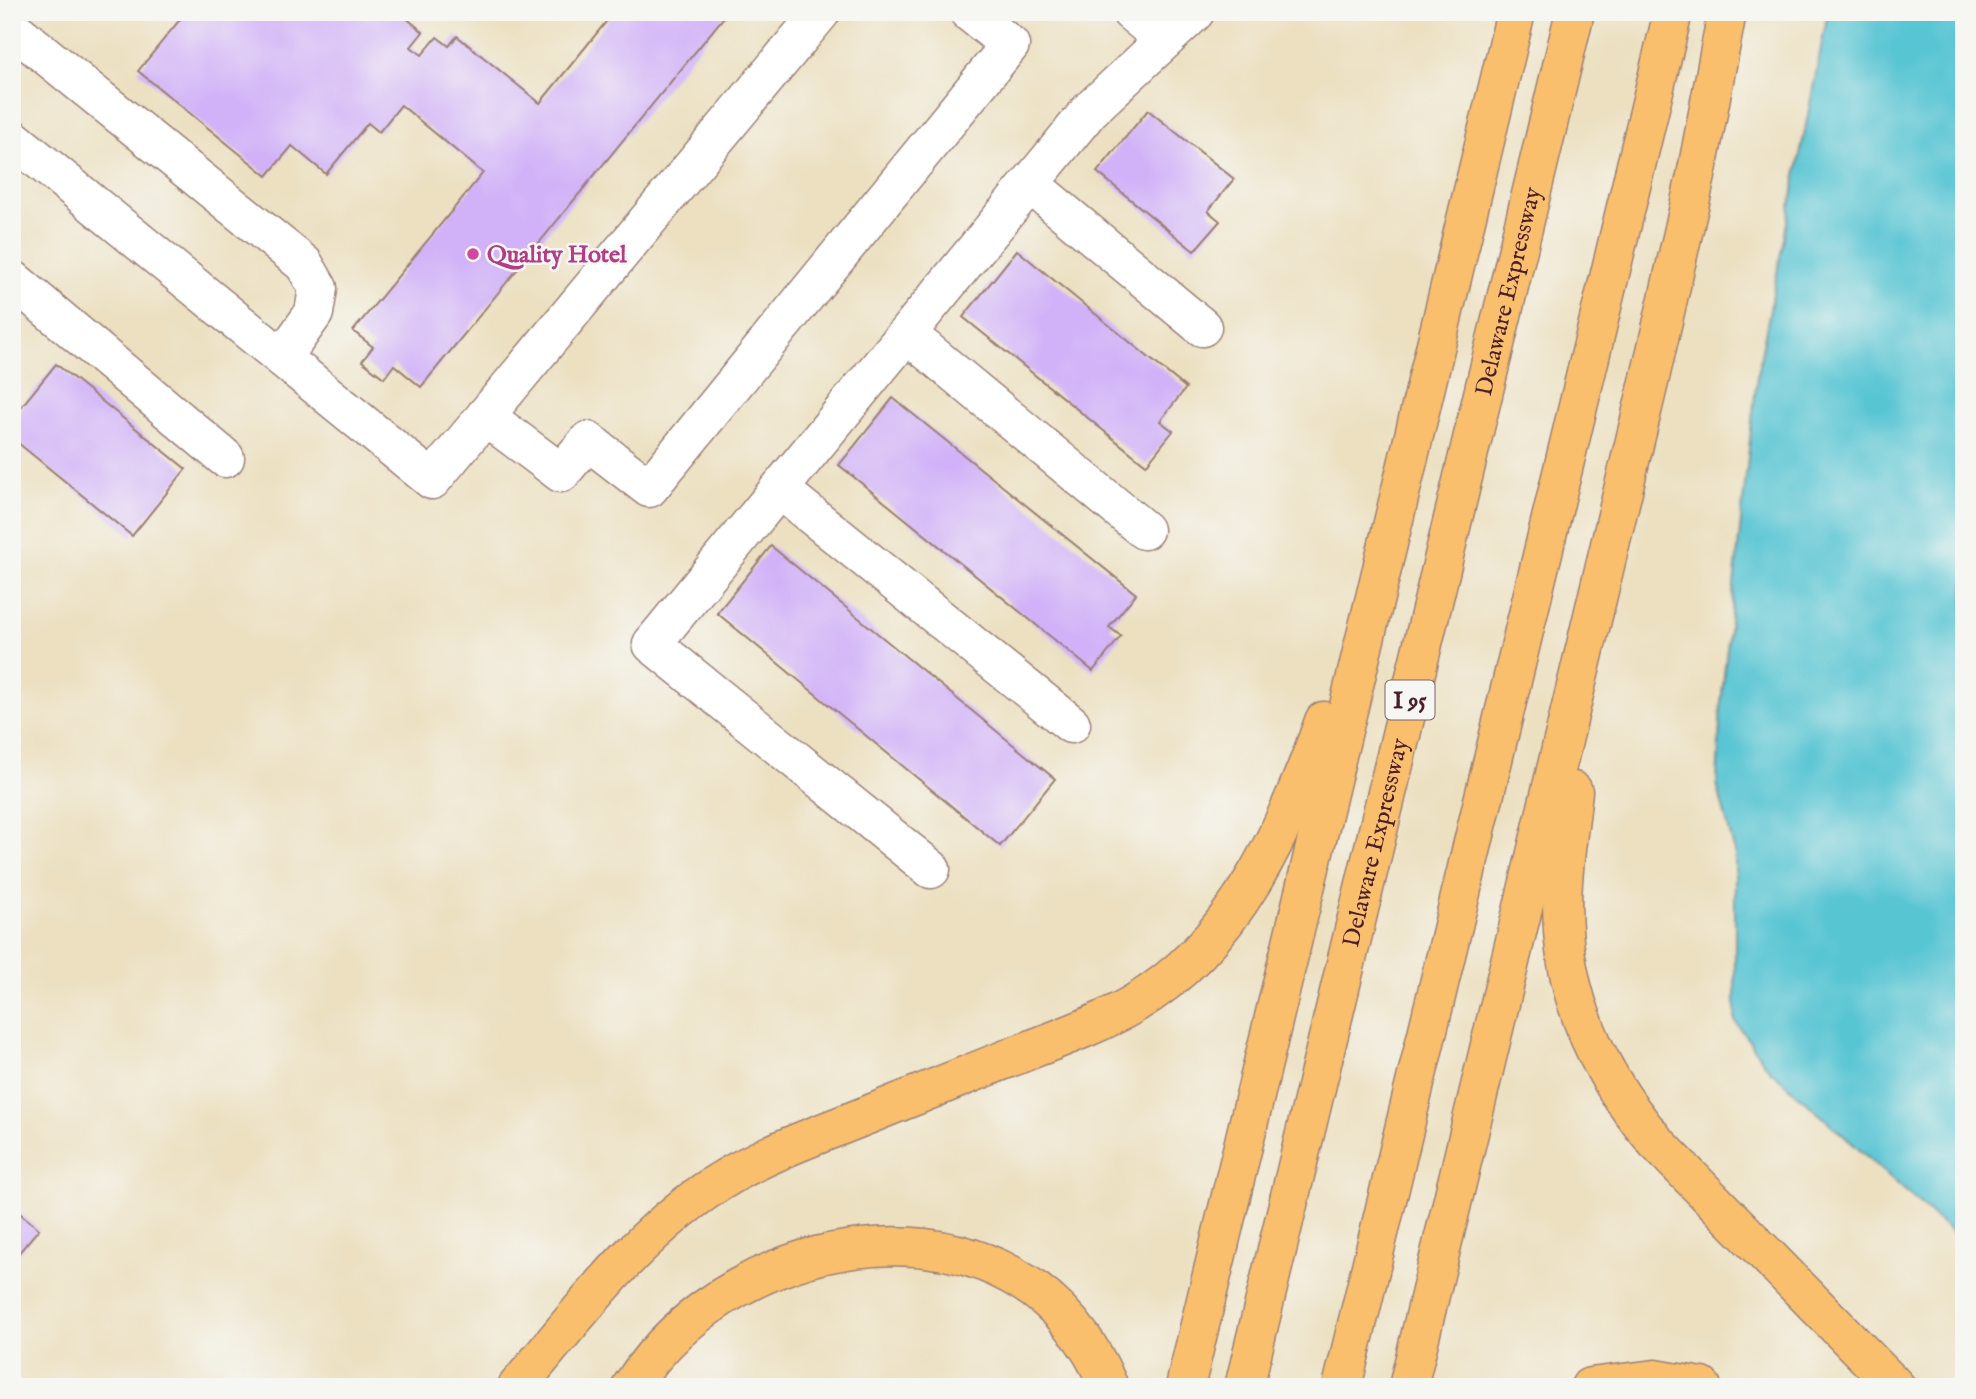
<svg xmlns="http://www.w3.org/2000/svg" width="1976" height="1399" viewBox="0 0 1976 1399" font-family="'IM FELL English',serif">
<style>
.water{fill:#59c5d3;stroke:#52727f;stroke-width:2}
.building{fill:#d1b2f8}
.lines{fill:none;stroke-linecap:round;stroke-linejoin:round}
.minor-casing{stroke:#9b8076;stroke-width:41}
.highway-casing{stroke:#9b8076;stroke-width:41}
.minor{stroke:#fff;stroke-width:38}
.highway{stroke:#f9bf6d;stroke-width:38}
.hotel-dot{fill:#d1479c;stroke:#f6f6f2;stroke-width:2.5}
.labels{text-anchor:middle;stroke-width:5;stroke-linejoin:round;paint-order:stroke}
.shield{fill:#f6f6f2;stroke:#7e6067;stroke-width:2}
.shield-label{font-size:23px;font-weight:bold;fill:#4a1f2b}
.hotel-label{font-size:24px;font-weight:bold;fill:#b23c85;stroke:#f6f6f2;text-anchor:start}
.street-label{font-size:24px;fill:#4a1f2b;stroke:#f6f6f2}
</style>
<rect width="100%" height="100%" fill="#f6f6f2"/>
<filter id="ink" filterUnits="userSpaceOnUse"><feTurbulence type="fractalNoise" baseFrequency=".0143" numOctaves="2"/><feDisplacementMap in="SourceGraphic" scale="14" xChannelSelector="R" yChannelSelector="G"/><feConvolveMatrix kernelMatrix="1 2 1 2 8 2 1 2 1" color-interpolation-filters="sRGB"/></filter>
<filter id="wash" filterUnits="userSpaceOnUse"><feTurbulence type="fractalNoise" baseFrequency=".00686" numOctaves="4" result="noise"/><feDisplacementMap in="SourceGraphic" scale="28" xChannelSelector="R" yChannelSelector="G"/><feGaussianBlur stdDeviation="1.57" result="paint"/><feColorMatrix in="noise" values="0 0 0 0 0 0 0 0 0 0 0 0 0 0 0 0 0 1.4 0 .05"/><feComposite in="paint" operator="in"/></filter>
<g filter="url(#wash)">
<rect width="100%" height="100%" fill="#ece0c1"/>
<path class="water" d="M1828,12H1964V1243L1768,1068L1735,1021V853L1717,784L1721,703L1757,376Z"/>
<g id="blocks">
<path class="building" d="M186,12H399L423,32L411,47L422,55L437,37L449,46L457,36L540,103L614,12H728L421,387L394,365L384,378L362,361L373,347L353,331L483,173L401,105L379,132L368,123L326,174L292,146L267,176L138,71Z
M1148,110L1234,179L1208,211L1220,221L1194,251L1097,172Z
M1017,250L1186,388L1160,421L1173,431L1146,465L963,317Z
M56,364L186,469L132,536L12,438V418Z
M893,398L1136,594L1109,627L1121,636L1093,671L839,465Z
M771,546L1055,779L1000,846L717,613Z
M12,1207L39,1229L12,1261Z"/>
</g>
</g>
<g filter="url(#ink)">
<use href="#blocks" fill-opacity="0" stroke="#9b8076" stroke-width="2"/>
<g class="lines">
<g class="minor-casing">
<path id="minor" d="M1131,12L1165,40
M12,28L304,264L318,288L314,313L282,358
M12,138L432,480L821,12
M1030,184L1202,327
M12,279L225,458
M907,334L1144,530
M485,416L561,473L588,441L649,488L1010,45L969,12
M779,489L1071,724
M931,869L652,644L1090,110L1195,12"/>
</g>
<g class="highway-casing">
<g id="highway">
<path d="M1573,791C1570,821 1565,851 1563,882C1556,981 1592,1067 1656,1142L1896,1387"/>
<path d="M517,1387C581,1311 642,1227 729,1176C775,1149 826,1132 875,1112C925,1092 976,1071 1027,1051C1063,1037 1099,1024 1132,1005C1236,945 1286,828 1324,721"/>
<path d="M631,1387C736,1221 1023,1179 1109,1387"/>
<path d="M1185,1387L1516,12"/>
<path id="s1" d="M1244,1387L1575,12"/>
<path d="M1342,1387L1673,12"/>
<path d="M1408,1387L1649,382L1696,176L1727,12"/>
<path d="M1590,1387L1655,1379L1702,1387"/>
</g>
</g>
<use href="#minor" class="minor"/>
<use href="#highway" class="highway"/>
</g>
</g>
<circle class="hotel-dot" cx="473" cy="254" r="7"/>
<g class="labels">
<rect class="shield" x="1385.5" y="680.5" width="49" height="39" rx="5"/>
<g class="shield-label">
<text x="1410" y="708">I 95</text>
</g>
<g class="hotel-label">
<text x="487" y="262">Quality Hotel</text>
</g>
<g class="street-label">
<text dy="8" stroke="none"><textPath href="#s1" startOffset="1127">Delaware Expressway</textPath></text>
<text dy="8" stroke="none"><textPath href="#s1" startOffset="560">Delaware Expressway</textPath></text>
</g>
</g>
<rect width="1976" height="1399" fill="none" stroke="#f6f6f2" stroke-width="42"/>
</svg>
